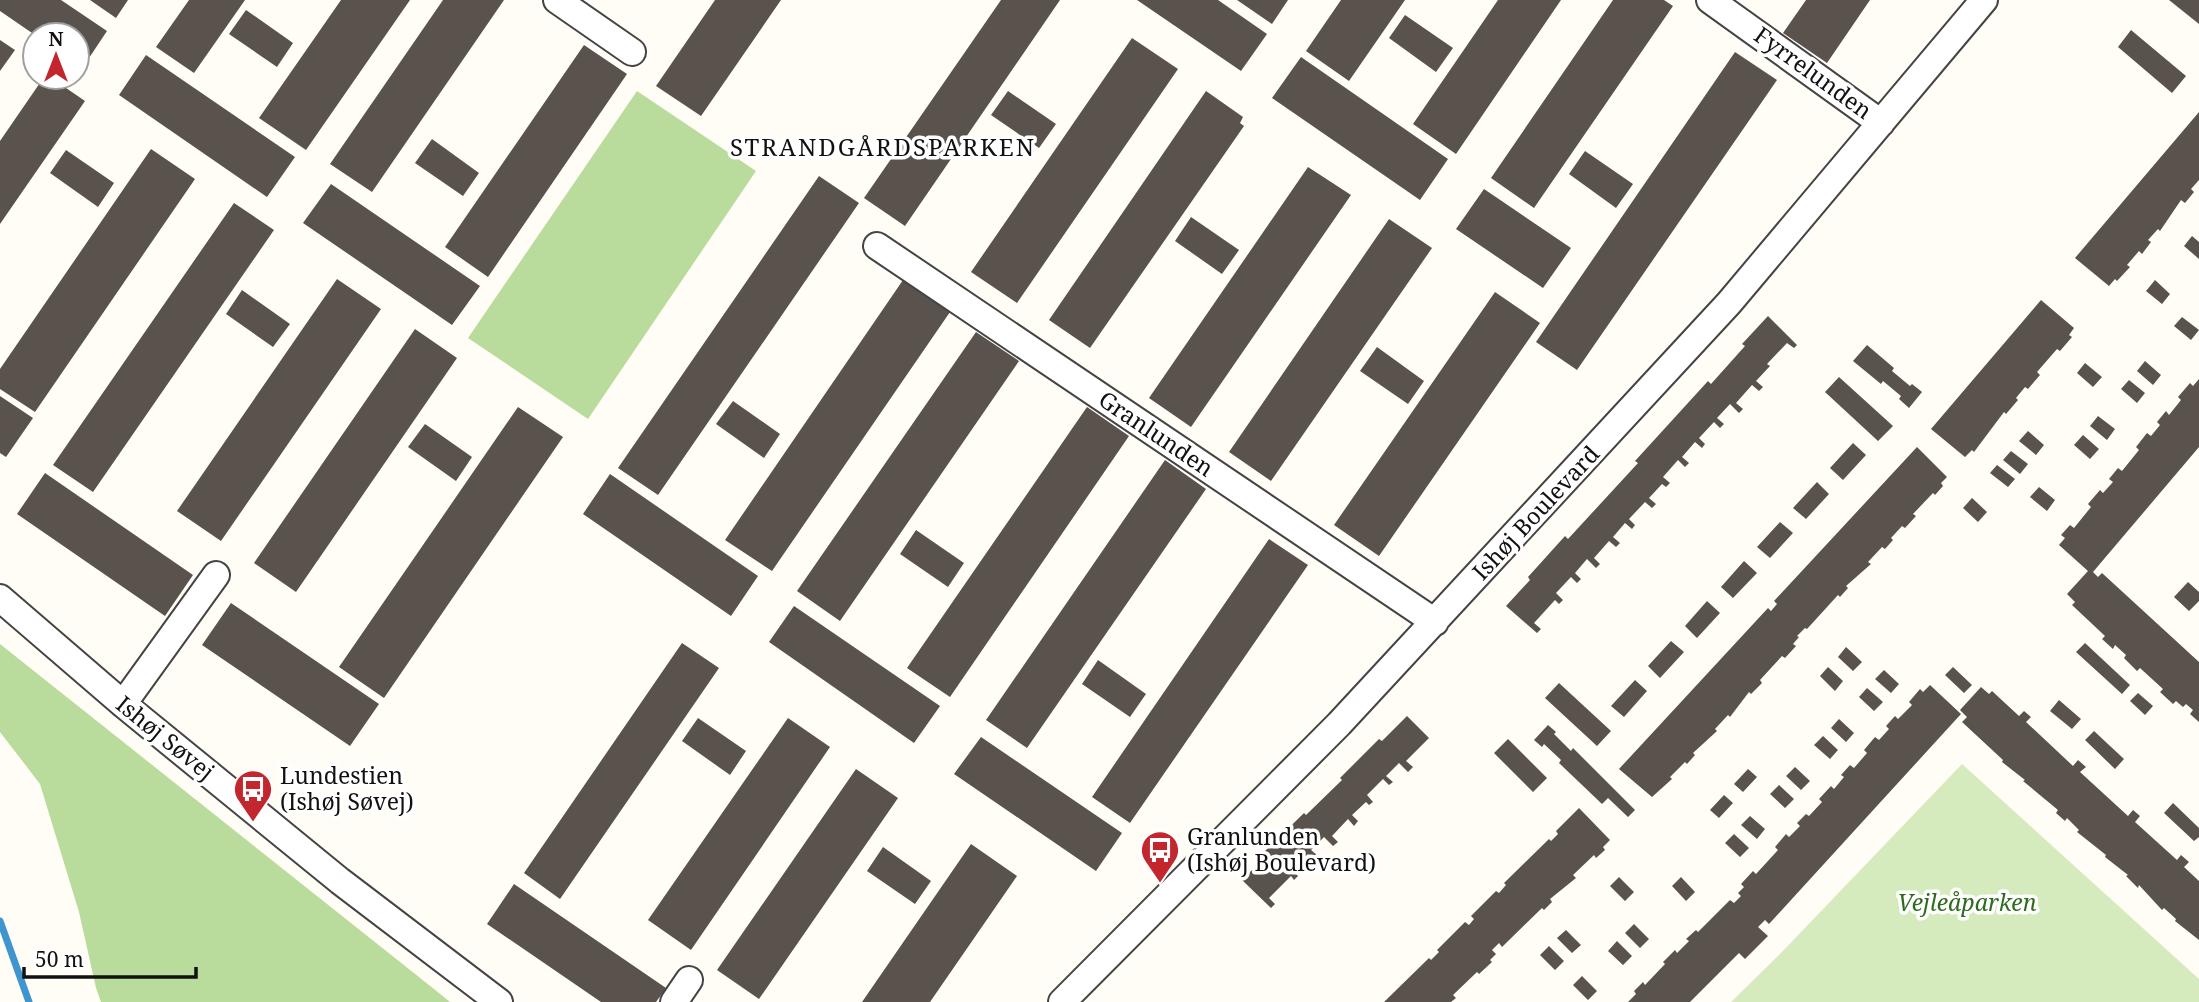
<svg xmlns="http://www.w3.org/2000/svg" width="2199" height="1002" viewBox="0 0 2199 1002" font-family="'Noto Serif',serif">
<style>
.green{fill:#d5ebbd}
.forest{fill:#b9dc9c}
.lines{fill:none;stroke-linecap:round;stroke-linejoin:round}
.stream{stroke:#3f96cf;stroke-width:7}
.building{fill:#5a524d}
.minor-casing{stroke:#444;stroke-width:30}
.minor{stroke:#fff;stroke-width:26}
.labels{text-anchor:middle;stroke-width:7;stroke-linejoin:round;paint-order:stroke}
.street-label{font-size:23px;fill:#111;stroke:#fff}
.poi-label{font-size:23px;fill:#111;stroke:#fff;text-anchor:start}
.park-label{font-size:23px;font-style:italic;fill:#2f6b1f;stroke:#fff}
.neighbourhood-label{font-size:24px;letter-spacing:2px;fill:#111;stroke:#fff}
</style>
<rect width="100%" height="100%" fill="#fffdf5"/>
<path class="green" d="M1962,764L2199,979V1002H1731L1780,954Z"/>
<path class="forest" d="M637,91L756,171L588,419L468,338Z
M0,644L429,985L450,1002H101L96,988L79,912L40,784L0,732Z"/>
<g class="lines">
<path class="stream" d="M0,921L29,1002"/>
</g>
<path class="building" d="M0,0H61L107,31L83,67L77,63V35H35L0,11Z
M90,0H128L116,18Z
M189,0H245L194,73L156,47Z
M341,0H410L306,150L259,118Z
M443,0H504L372,192L330,164Z
M715,0H781L701,116L656,86Z
M1001,0H1060L905,226L864,198Z
M1137,0H1218L1267,34L1241,71Z
M1237,0H1288L1272,24Z
M1341,0H1405L1349,81L1306,51Z
M1498,0H1561L1456,154L1413,124Z
M1613,0H1664L1673,6L1534,208L1491,178Z
M1806,0H1870L1827,63L1783,33Z
M2169,0H2199V24Z
M246,10L293,43L277,67L229,34Z
M1405,15L1453,48L1436,72L1389,38Z
M2131,30L2186,76L2172,93L2118,47Z
M1132,38L1178,69L1017,303L971,272Z
M0,40L15,50L0,71Z
M584,45L627,74L488,277L445,247Z
M1735,52L1777,80L1577,370L1536,342Z
M146,55L295,157L267,197L119,95Z
M1301,57L1448,159L1420,200L1272,98Z
M44,77H50L85,101L0,224V141Z
M1008,91L1056,124L1039,148L991,115Z
M1206,91L1243,117L1240,123L1244,126L1090,348L1049,320Z
M2199,112V180L2191,189L2194,192L2185,203L2181,200L2160,231L2158,229L2148,240L2151,242L2142,254L2139,251L2127,265L2130,267L2117,281L2115,279L2109,286L2075,258Z
M432,139L479,173L463,196L415,163Z
M151,149L195,179L35,412L0,389V369Z
M66,150L114,183L98,207L50,173Z
M1585,151L1633,184L1616,208L1569,174Z
M1308,167L1351,195L1191,427L1149,398Z
M819,176L859,203L658,495L618,468Z
M331,184L480,286L452,325L303,223Z
M1484,189L1571,248L1543,288L1456,229Z
M234,203L274,230L93,492L53,465Z
M1191,217L1239,250L1222,274L1175,241Z
M1389,219L1432,248L1271,481L1229,452Z
M2192,236L2199,242V259L2184,246Z
M337,279L381,309L221,541L177,511Z
M903,280L950,312L772,571L725,540Z
M2155,280L2170,294L2162,304L2146,291Z
M242,290L290,324L273,347L226,314Z
M1495,292L1540,323L1379,556L1334,525Z
M2041,300L2074,328L2069,335L2072,337L2060,351L2057,349L2037,372L2040,375L2028,389L2025,387L2016,398L2018,400L2006,414L2004,412L1974,452L1972,450L1965,457L1931,429Z
M1768,316L1797,345L1794,348L1787,343L1767,364L1770,366L1756,381L1763,387L1759,391L1752,385L1736,403L1743,409L1739,413L1730,404L1717,418L1724,424L1720,428L1714,422L1699,438L1705,444L1702,448L1695,442L1682,457L1689,463L1685,467L1678,460L1663,477L1670,483L1666,487L1662,484L1649,498L1656,504L1652,508L1645,502L1629,519L1635,525L1632,529L1625,523L1613,537L1620,543L1616,547L1609,541L1594,558L1600,564L1596,568L1587,559L1575,573L1581,579L1577,583L1571,577L1556,593L1563,600L1559,604L1555,600L1534,623L1541,629L1537,633L1506,606L1530,580L1528,577L1565,536L1568,539L1638,463L1635,461L1708,381L1711,384L1745,346L1742,344Z
M2182,317L2199,330L2191,340L2174,326Z
M415,329L457,358L296,592L254,563Z
M976,332L1019,361L840,621L797,591Z
M1867,345L1894,368L1892,371L1910,386L1912,384L1922,392L1909,408L1899,399L1901,396L1883,381L1881,384L1853,361Z
M1377,347L1424,381L1408,404L1360,371Z
M2145,361L2161,375L2153,385L2137,371Z
M2085,363L2102,377L2093,387L2077,373Z
M1839,377L1893,426L1878,441L1825,392Z
M2199,379V447L2093,572L2098,577L2102,573L2199,662V722L2190,714L2193,710L2186,704L2183,707L2176,701L2173,704L2160,692L2163,689L2140,668L2137,671L2124,658L2126,655L2115,645L2113,649L2102,639L2105,636L2072,605L2075,602L2067,594L2088,571L2059,545L2065,538L2061,535L2070,525L2074,528L2091,507L2088,504L2100,490L2103,493L2113,482L2109,479L2118,468L2122,471L2139,450L2136,447L2147,433L2151,436L2160,425L2157,422L2166,411L2169,415L2181,400L2178,397L2190,383L2193,386Z
M2129,380L2145,393L2137,403L2121,389Z
M0,396L33,418L6,457L0,453Z
M733,401L780,434L764,458L716,424Z
M518,407L563,437L384,698L339,667Z
M1087,407L1129,436L950,697L907,668Z
M2098,416L2115,429L2107,440L2090,426Z
M425,424L472,457L456,481L408,447Z
M2028,431L2044,445L2036,455L2019,441Z
M2083,435L2099,449L2090,459L2074,445Z
M1853,443L1866,455L1843,480L1830,468Z
M1917,447L1947,477L1941,483L1943,486L1935,495L1933,493L1913,514L1916,516L1905,528L1902,526L1891,538L1893,540L1885,549L1882,547L1868,562L1871,564L1846,586L1848,588L1840,597L1838,595L1807,629L1805,628L1797,636L1799,637L1793,644L1796,646L1785,658L1782,656L1760,680L1762,683L1751,694L1749,692L1730,717L1728,715L1715,729L1717,731L1693,753L1695,755L1687,764L1685,762L1670,777L1672,779L1652,797L1619,769L1768,608L1771,611L1777,604L1774,601Z
M2011,451L2028,464L2020,474L2003,460Z
M1165,460L1206,489L1027,748L986,720Z
M1997,465L2015,479L2008,487L1990,473Z
M45,473L193,575L165,616L17,514Z
M610,474L758,576L731,616L583,514Z
M1817,482L1829,494L1806,519L1793,508Z
M2039,487L2055,500L2047,511L2030,497Z
M1972,498L1987,512L1978,522L1963,508Z
M1780,522L1793,533L1770,558L1757,547Z
M916,530L964,563L948,587L900,554Z
M1269,539L1308,565L1130,823L1092,797Z
M1744,561L1757,573L1733,598L1721,587Z
M2188,582L2199,592V601L2189,611L2174,597Z
M1707,601L1720,613L1697,638L1685,626Z
M231,603L379,704L350,746L202,645Z
M794,606L940,706L914,743L769,642Z
M1671,641L1684,652L1660,678L1648,666Z
M682,643L719,668L560,899L524,873Z
M2085,643L2130,685L2122,694L2076,652Z
M1846,647L1862,662L1853,671L1838,657Z
M1098,660L1146,694L1130,717L1082,684Z
M1828,667L1843,681L1835,691L1820,676Z
M1953,667L1972,685L1964,693L1945,675Z
M1884,670L1899,684L1891,693L1875,679Z
M1635,680L1647,691L1624,717L1611,706Z
M1559,683L1611,731L1597,746L1545,698Z
M1930,685L1961,714L1769,924L1765,920L1758,927L1768,936L1745,959L1739,953L1690,1002H1628L1636,994L1634,991L1643,982L1645,985L1665,964L1663,962L1675,950L1677,953L1689,941L1686,939L1696,930L1698,932L1730,900L1734,903L1741,896L1738,893L1744,887L1741,884L1753,871L1756,874L1778,850L1775,847L1786,834L1789,837L1800,826L1797,823L1806,814L1809,816L1822,802L1819,799L1831,786L1834,789L1844,777L1841,775L1850,765L1854,768L1867,753L1864,750L1875,737L1879,740L1889,729L1886,726L1895,716L1898,719L1912,705L1909,702L1920,689L1923,692Z
M1981,687L1989,694L1992,691L2019,716L2024,711L2031,717L2026,722L2073,766L2078,760L2086,767L2080,772L2128,816L2133,810L2140,816L2135,822L2177,860L2181,855L2189,862L2184,867L2199,881V940L2175,921L2176,919L2164,908L2162,910L2139,885L2138,888L2126,876L2128,875L2105,857L2106,855L2077,832L2079,830L2067,818L2065,821L2056,813L2058,810L2023,781L2025,780L2002,762L2003,760L1962,722L1967,717L1960,710Z
M1867,688L1883,702L1874,711L1859,697Z
M2138,693L2153,706L2145,715L2130,701Z
M2059,700L2081,719L2072,729L2050,711Z
M1407,716L1429,738L1406,761L1413,767L1408,772L1399,763L1386,776L1393,782L1389,785L1383,779L1367,795L1373,802L1369,805L1366,802L1352,815L1358,821L1354,826L1348,819L1332,836L1338,842L1333,846L1324,837L1311,850L1318,856L1314,860L1308,854L1292,869L1298,876L1294,880L1291,876L1269,898L1275,904L1271,908L1242,880L1267,855L1264,852L1304,813L1306,815L1342,780L1340,778L1379,739L1382,741Z
M698,718L746,751L730,775L682,741Z
M788,718L830,747L691,950L648,920Z
M1839,719L1854,733L1846,742L1831,728Z
M1548,725L1556,732L1554,734L1571,751L1573,748L1635,810L1628,817L1608,798L1602,804L1559,763L1561,760L1544,744L1542,747L1534,740Z
M2094,731L2124,759L2115,769L2085,740Z
M1823,736L1838,750L1830,759L1814,745Z
M981,737L1122,833L1096,871L954,774Z
M1508,739L1547,778L1533,792L1494,753Z
M1795,767L1810,781L1801,790L1786,776Z
M856,769L898,798L759,999L717,970Z
M1748,769L1757,777L1743,792L1734,784Z
M1779,785L1794,799L1785,808L1770,794Z
M1724,795L1733,803L1719,818L1710,810Z
M2173,803L2199,828V837L2194,841L2164,813Z
M1579,808L1610,840L1603,847L1605,850L1596,858L1594,855L1573,875L1576,878L1550,899L1552,902L1544,910L1542,908L1502,947L1499,943L1492,950L1496,954L1490,960L1492,962L1479,974L1477,972L1453,995L1456,998L1451,1002H1384L1429,958L1431,960L1439,952L1437,950L1465,922L1469,925L1474,919L1471,916L1496,891L1499,893L1506,885L1504,883L1549,839L1551,841L1558,834L1556,831Z
M1750,816L1765,829L1757,839L1741,825Z
M1734,834L1749,848L1740,857L1725,843Z
M971,844L1017,876L930,1002H862Z
M883,847L931,881L915,904L867,871Z
M1619,877L1634,892L1625,901L1610,886Z
M1681,877L1695,892L1686,901L1672,886Z
M514,884L666,988L656,1002H601L487,924Z
M1634,924L1649,939L1640,948L1625,933Z
M1566,930L1581,945L1572,953L1557,938Z
M1617,941L1632,956L1623,965L1608,951Z
M1549,946L1564,961L1555,970L1540,955Z
M1582,976L1597,991L1588,1000L1573,985Z"/>
<g class="lines">
<g class="minor-casing">
<path id="minor" d="M557,0L632,52
M1710,0L1881,123
M877,246L1435,622
M0,598L123,704L340,881L499,1002
M123,704L216,575
M674,1002L689,980
M1062,1002L1339,724L1729,303L1984,0"/>
</g>
<use href="#minor" class="minor"/>
</g>
<defs>
<g id="bus-pin" transform="scale(2.0125)"><path d="M0 17L-7.5 6A9.5 9.5 0 1 1 7.5 6Z" fill="#c4262e" stroke="#fff"/><path d="M-5-6H5V4H4V6H2V4H-2V6H-4V4H-5ZM-3.5-4V0h7V-4ZM-3.5 1.2v1.5H-2V1.2ZM2 1.2v1.5H3.5V1.2Z" fill="#fff"/></g>
</defs>
<g fill-rule="evenodd">
<use href="#bus-pin" x="253" y="789"/>
<use href="#bus-pin" x="1160" y="850"/>
</g>
<g class="labels">
<g class="street-label">
<text transform="translate(1813 73) rotate(36)" y="8">Fyrrelunden</text>
<text transform="translate(1156 434) rotate(34)" y="8">Granlunden</text>
<text transform="translate(1536 513) rotate(-47)" y="8">Ishøj Boulevard</text>
<text transform="translate(165 738) rotate(39)" y="8">Ishøj Søvej</text>
</g>
<g class="poi-label">
<text x="280" y="784">Lundestien<tspan x="280" dy="26">(Ishøj Søvej)</tspan></text>
<text x="1187" y="845">Granlunden<tspan x="1187" dy="26">(Ishøj Boulevard)</tspan></text>
</g>
<g class="park-label">
<text x="1967" y="911">Vejleåparken</text>
</g>
<g class="neighbourhood-label">
<text x="883" y="156">STRANDGÅRDSPARKEN</text>
</g>
</g>
<g transform="translate(56 56)"><circle r="33" fill="#ffffff" stroke="#a0a0a0" stroke-width="2"/>
<path d="M0-5L12 26L0 18L-12 26Z" fill="#c4262e"/>
<text y="-10" font-size="19" font-weight="bold" text-anchor="middle" fill="#111111">N</text>
</g>
<path d="M24 967v10h172v-10" fill="none" stroke="#111111" stroke-width="3.5"/>
<text x="35" y="967" font-size="21" fill="#111111" stroke="#ffffff" stroke-width="5" paint-order="stroke">50 m</text>
</svg>
